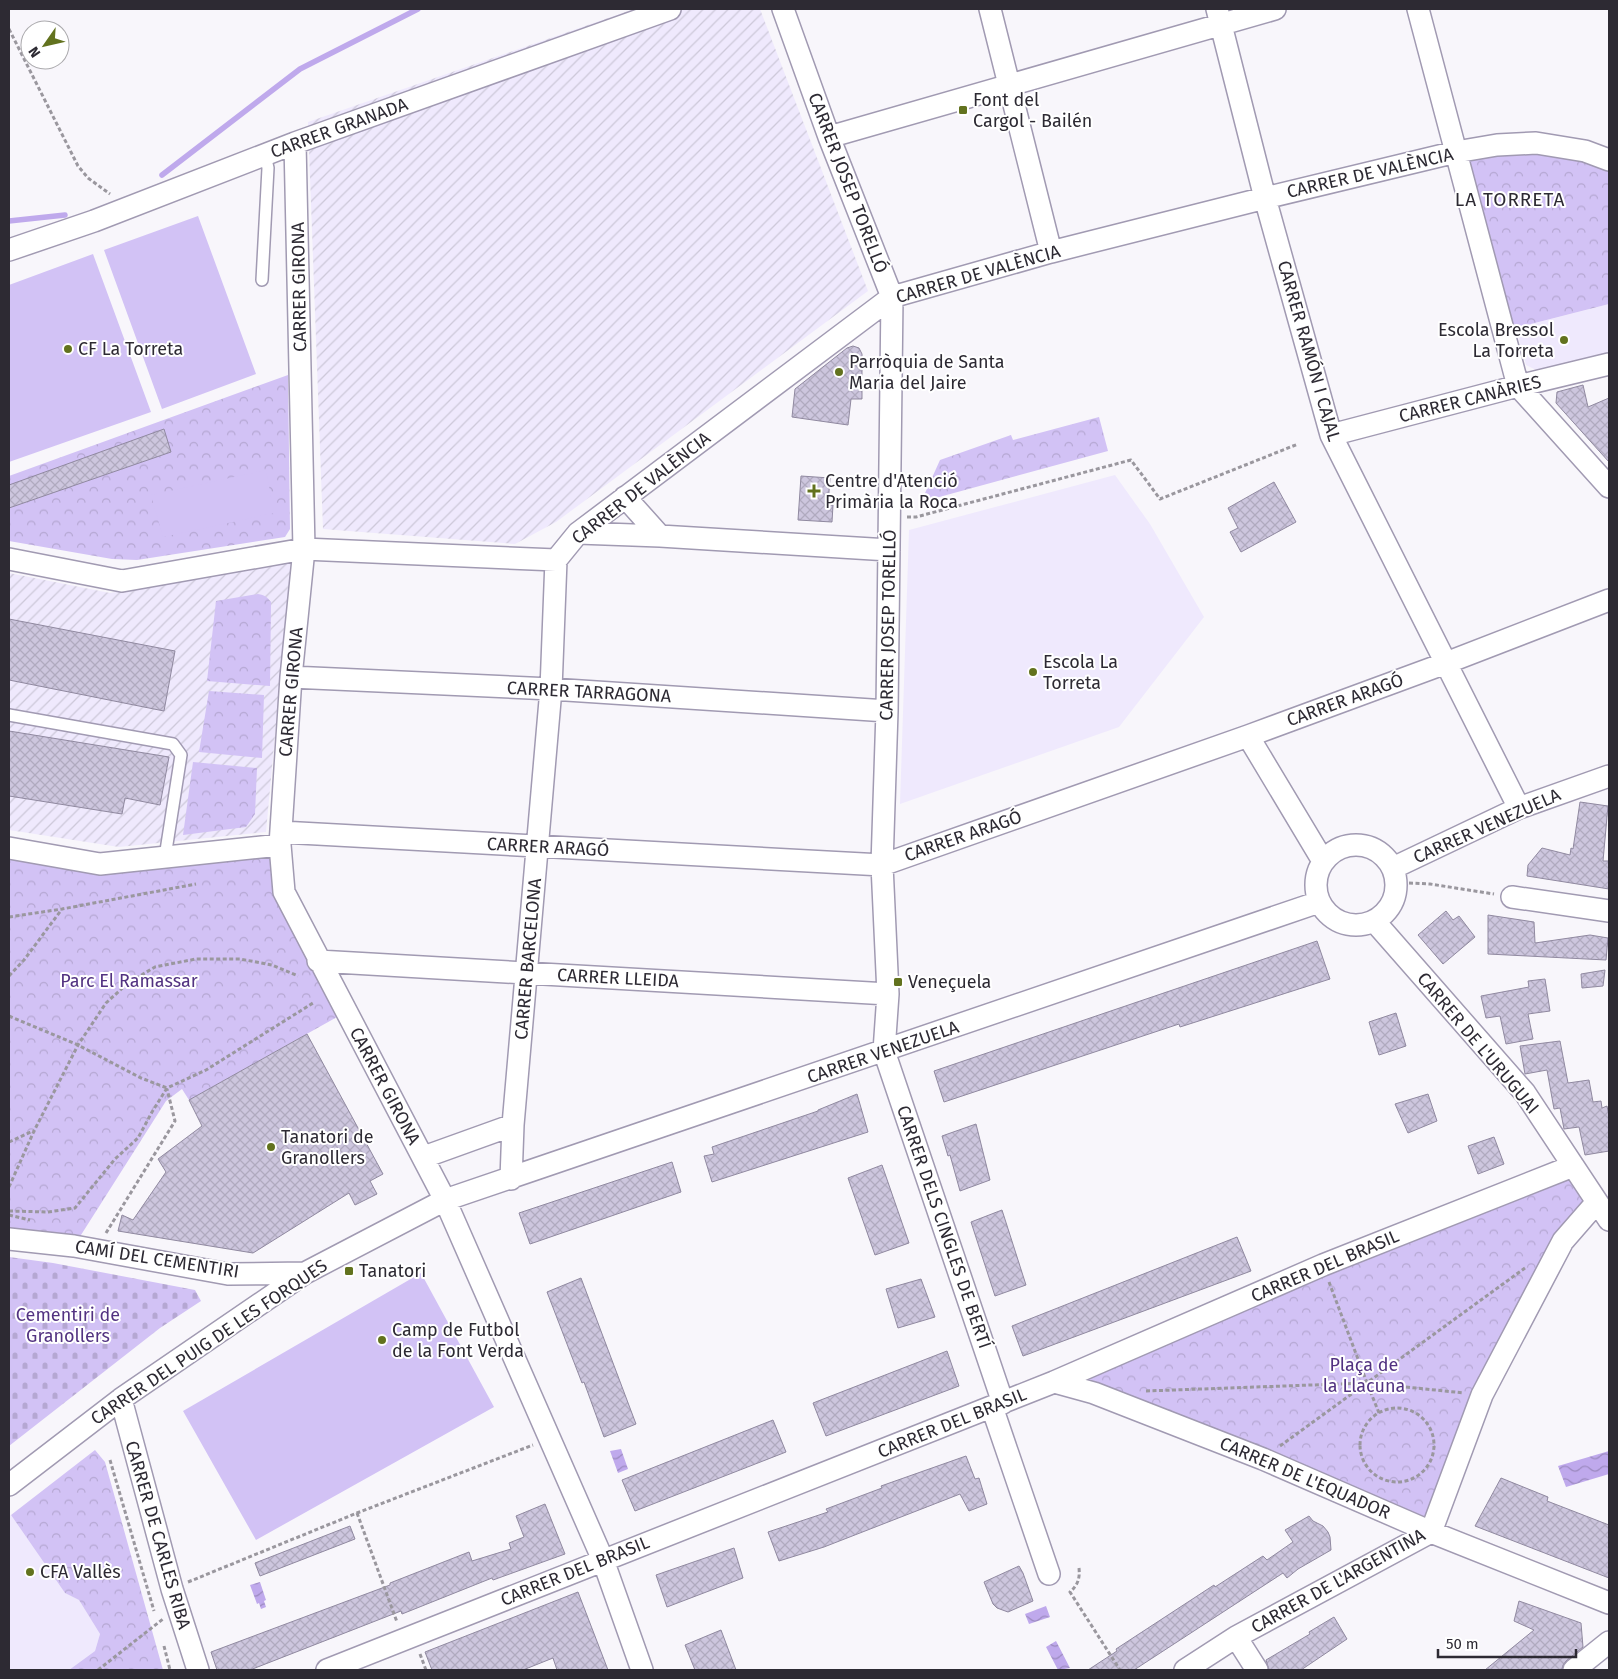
<svg xmlns="http://www.w3.org/2000/svg" width="1618" height="1679" viewBox="0 0 1618 1679" font-family="'Fira Sans',sans-serif">
<style>
.built{fill:#efe9fd}
.industrial{fill:url(#industrial-furrows)}
.cemetery{fill:url(#cemetery-stones)}
.park{fill:url(#park-crowns)}
.garden{fill:#d2c2f5}
.water{fill:url(#water-waves)}
.lines{fill:none;stroke-linecap:round;stroke-linejoin:round}
.stream{stroke:#bfa9ec;stroke-width:5.5}
.building{fill:url(#building-cross-hatch);stroke:#9089a0}
.service-casing{stroke:#a19ab2;stroke-width:14}
.minor-casing{stroke:#a19ab2;stroke-width:24}
.path{stroke:#9a979e;stroke-width:3;stroke-dasharray:4 2.5;stroke-linecap:butt}
.service{stroke:#fff;stroke-width:11}
.minor{stroke:#fff;stroke-width:21}
.poi-dot{fill:#62721e;stroke:#fff;stroke-width:2}
.labels{text-anchor:middle;stroke-width:4;stroke-linejoin:round;paint-order:stroke}
.poi-label{font-size:18px;fill:#2d2a33;stroke:#fff;text-anchor:start}
.street-label{font-size:18px;fill:#2d2a33;stroke:#fff}
.park-label{font-size:18px;fill:#523281;stroke:#fff}
.neighbourhood-label{font-size:19px;letter-spacing:1px;fill:#2d2a33;stroke:#fff}
</style>
<defs>
<pattern id="industrial-furrows" width="10" height="10" patternUnits="userSpaceOnUse" patternTransform="scale(1.25)"><rect width="10" height="10" fill="#efe9fd"/><path d="M-1 1l2-2M0 10L10 0M9 11l2-2" fill="none" stroke="#cdc8d9"/></pattern>
<pattern id="cemetery-stones" width="16" height="16" patternUnits="userSpaceOnUse" patternTransform="scale(1.25)"><rect width="16" height="16" fill="#d2c2f5"/><path d="M2 7V4a2 2 0 0 1 4 0v3zM10 15v-3a2 2 0 0 1 4 0v3z" fill="#b5a7d2"/></pattern>
<pattern id="park-crowns" width="20" height="18" patternUnits="userSpaceOnUse" patternTransform="scale(1.25)"><rect width="20" height="18" fill="#d2c2f5"/><path d="M2 6a3 3 0 1 1 6 0M12 15a3 3 0 1 1 6 0" fill="none" stroke="#b5a7d2"/></pattern>
<pattern id="water-waves" width="16" height="10" patternUnits="userSpaceOnUse" patternTransform="scale(1.25)"><rect width="16" height="10" fill="#bfa9ec"/><path d="M0 5q4-4 8 0t8 0" fill="none" stroke="#9c8ac0"/></pattern>
<pattern id="building-cross-hatch" width="8" height="8" patternUnits="userSpaceOnUse" patternTransform="scale(1.25)"><rect width="8" height="8" fill="#cdc6de"/><path d="M0 0l8 8M0 8l8-8" fill="none" stroke="#b0aabf"/></pattern>
</defs>
<rect width="100%" height="100%" fill="#f8f6fb"/>
<path class="built" d="M1609,304V352L1536,370L1526,365L1516,328Z
M1115,475L1150,524L1204,617L1119,727L900,804L909,530Z
M11,1515L65,1593L79,1600L100,1634L95,1651L69,1670H9V1516Z"/>
<path class="industrial" d="M634,9H760L868,291L556,522L515,544L323,529L308,122Z
M291,562L266,832L119,847L9,830V573L110,593Z"/>
<path class="cemetery" d="M9,1257L53,1263L195,1290L201,1301L160,1328L9,1446Z"/>
<path class="park" d="M1497,145L1609,160V304L1503,331L1456,152Z
M288,375L290,529L285,537L137,560L112,559L9,541V476Z
M1099,417L1108,451L921,502L940,460L1011,435L1013,440Z
M258,594C265,595 267,597 271,602L270,686L207,681L216,601Z
M209,691L264,695L262,758L199,752Z
M193,762L257,768L255,814L246,827L183,835Z
M280,845L284,892L346,1012L189,1100L182,1089L166,1101L74,1246L9,1239V848L100,864Z
M1573,1166L1597,1202L1563,1241L1431,1532L1054,1382Z
M95,1450L105,1462L163,1670H69L95,1651L100,1634L79,1600L65,1593L11,1515Z"/>
<path class="garden" d="M198,216L256,374L162,409L104,250Z
M93,254L151,412L9,462V285Z
M266,470L274,513L163,537L151,495Z
M421,1273L494,1407L256,1540L183,1411Z"/>
<path class="water" d="M621,1449L628,1469L618,1473L610,1451Z
M1609,1451V1474L1566,1487L1558,1466Z
M260,1582L266,1600L264,1601L266,1607L261,1609L259,1603L257,1604L250,1585Z
M1046,1606L1050,1617L1029,1624L1025,1614Z
M1056,1641L1070,1668L1058,1670L1046,1647Z"/>
<g class="lines">
<path class="stream" d="M162,175L300,69L418,9
M9,221L65,215"/>
</g>
<path class="building" d="M853,346L859,348L862,354V399H851L848,425L792,417L795,389L847,348Z
M1583,385L1588,407L1609,398V462L1556,403L1557,392Z
M164,429L171,452L9,508V485Z
M801,476L830,478L828,505H833L832,522L798,520Z
M1274,482L1296,522L1241,552L1230,532L1238,528L1228,508Z
M9,619L175,651L164,711L9,680Z
M9,731L169,757L160,805L125,798L122,814L9,796Z
M1580,802L1608,806L1603,861H1609V889L1527,876L1528,865L1542,848L1570,855L1571,848L1573,849Z
M1446,911L1453,920L1459,916L1475,937L1443,964L1418,935Z
M1488,915L1534,922L1535,943L1590,935L1608,938L1606,960L1488,954Z
M1317,941L1330,979L1180,1027L1179,1024L944,1102L934,1071Z
M1605,970L1603,986L1582,988L1581,974Z
M1545,979L1550,1011L1528,1014L1533,1039L1506,1044L1500,1016L1486,1018L1481,996L1529,987L1528,981Z
M1396,1013L1406,1046L1379,1055L1369,1022Z
M307,1034L383,1174L370,1181L377,1194L355,1205L349,1193L253,1253L118,1231L122,1215L133,1220L166,1172L158,1159L202,1126L189,1100Z
M1560,1041L1568,1083L1589,1080L1593,1102L1601,1101L1602,1108L1607,1106L1609,1116V1151L1585,1155L1579,1127L1564,1129L1560,1108L1554,1109L1547,1070L1525,1074L1520,1046Z
M857,1094L868,1132L712,1182L704,1156L714,1154L712,1147L818,1111V1110Z
M1428,1094L1437,1121L1408,1133L1395,1104Z
M976,1124L990,1180L960,1191L950,1155L948,1156L942,1136Z
M1494,1137L1504,1164L1478,1174L1468,1146Z
M672,1162L681,1192L530,1244L519,1213Z
M882,1165L909,1243L875,1255L848,1178Z
M1002,1210L1026,1285L995,1296L971,1222Z
M1237,1237L1251,1271L1023,1356L1012,1326Z
M581,1278L636,1424L604,1437L584,1382L582,1383L547,1292Z
M921,1279L935,1317L898,1328L886,1289Z
M947,1351L959,1386L826,1436L813,1403Z
M773,1420L786,1452L635,1511L622,1480Z
M966,1456L975,1479L979,1478L987,1504L969,1511L960,1494L824,1547L779,1561L768,1532L828,1512L826,1509L882,1488L881,1486Z
M1501,1478L1548,1497L1547,1501L1609,1525V1578L1475,1526Z
M545,1504L565,1554L493,1580L492,1578L402,1614L401,1611L250,1670H217L211,1652L390,1585V1583L469,1552L472,1561L511,1549L509,1543L524,1537L516,1516Z
M1309,1516L1313,1521L1323,1526L1328,1532L1330,1537L1331,1550L1298,1569L1287,1578L1283,1573L1134,1670H1088L1117,1651L1116,1649L1214,1585L1215,1587L1263,1556L1267,1560L1293,1542L1285,1530Z
M350,1526L355,1539L260,1576L255,1563Z
M734,1548L743,1578L667,1607L656,1575Z
M1019,1566L1023,1573L1033,1601L1008,1612L997,1608L993,1604L984,1582Z
M578,1592L608,1670H557L553,1658L523,1670H432L425,1652Z
M1519,1601L1581,1623L1583,1647L1566,1661L1563,1665L1562,1670H1485L1534,1630L1514,1621Z
M1334,1617L1347,1639L1301,1670H1269L1266,1660L1310,1634L1309,1632Z
M721,1630L736,1670H695L685,1645Z"/>
<g class="lines">
<g class="service-casing">
<path id="service" d="M262,280L268,168L265,155
M9,715L173,744L181,755L165,857"/>
</g>
<g class="minor-casing">
<path id="minor" d="M783,9L829,137L892,297L887,711L882,865L888,994L884,1051L1003,1403
M990,9L1051,252
M1217,9L1265,198L1331,435L1519,808
M1418,9L1518,386L1609,487
M829,137L1275,9
M295,143L304,549L291,677L280,845L284,892L445,1200L603,1560L642,1670
M9,250L94,221L295,143L670,9
M1331,435L1518,386L1609,364
M625,497L660,536
M578,533L660,536L889,550
M9,559L122,581L304,549L556,560
M556,560L578,533L892,297L1051,252L1265,198L1456,152L1497,145L1536,143L1585,151L1609,160
M291,677L551,689L887,711
M1248,736L1323,861
M281,832L882,865L1248,736L1446,663L1609,600
M1316 885a40 40 0 1 1 80 0a40 40 0 1 1-80 0Z
M9,848L100,864L280,845
M1393,868L1519,808L1609,776
M1512,897L1609,911
M1375,922L1525,1093L1609,1220
M318,961L888,994
M424,1157L513,1125
M511,1179L513,1125L551,689L556,560
M9,1239L74,1246L228,1274L305,1273
M1054,1382L1094,1393L1263,1459L1431,1532L1609,1603
M121,1399L172,1589L198,1670
M992,1407L1049,1574
M9,1485L121,1399L305,1273L445,1200L1319,902
M1236,1637L1257,1670
M327,1670L1054,1382L1323,1265L1573,1166
M1185,1670L1236,1637L1431,1532L1482,1395L1563,1241L1597,1202
M1574,1670L1609,1642"/>
</g>
<path class="path" d="M9,29L78,166L88,178L110,194
M907,517H916L1131,460L1160,499L1298,444
M1409,883L1430,884L1494,894
M9,917L62,909L196,884
M9,976L24,960L62,909
M9,1016L78,1045L141,1078L167,1088
M9,1142L33,1131
M9,1187L34,1131L78,1045L106,1003L128,983L155,967L196,959H240L272,965L298,976
M9,1211L48,1212L75,1208L115,1159L138,1138L152,1112L167,1088L206,1070L313,1003
M9,1215L30,1220
M106,1233L175,1121L167,1089
M1146,1391L1367,1383L1329,1282
M1360 1445a37 37 0 1 1 74 0a37 37 0 1 1-74 0Z
M1379,1413L1367,1383L1464,1393
M1280,1446L1525,1268
M110,1460L154,1611
M357,1513L397,1622
M1079,1568C1080,1578 1078,1585 1070,1592L1120,1670
M188,1582L357,1513L533,1445
M164,1646L170,1670
M420,1654L426,1670
M98,1670L163,1619"/>
<use href="#service" class="service"/>
<use href="#minor" class="minor"/>
</g>
<g class="poi-dot">
<rect x="958" y="105" width="10" height="10" rx="2.5"/>
<circle cx="1564" cy="340" r="5"/>
<circle cx="68" cy="349" r="5"/>
<circle cx="839" cy="372" r="5"/>
<path d="M811.5 483.5h5v5h5v5h-5v5h-5v-5h-5v-5h5z"/>
<circle cx="1033" cy="672" r="5"/>
<rect x="893" y="977" width="10" height="10" rx="2.5"/>
<circle cx="271" cy="1147" r="5"/>
<rect x="344" y="1266" width="10" height="10" rx="2.5"/>
<circle cx="382" cy="1340" r="5"/>
<circle cx="30" cy="1572" r="5"/>
</g>
<g class="labels">
<g class="poi-label">
<text x="973" y="106">Font del<tspan x="973" dy="21">Cargol - Bailén</tspan></text>
<text x="1554" y="336" text-anchor="end">Escola Bressol<tspan x="1554" dy="21">La Torreta</tspan></text>
<text x="78" y="355">CF La Torreta</text>
<text x="849" y="368">Parròquia de Santa<tspan x="849" dy="21">Maria del Jaire</tspan></text>
<text x="825" y="487">Centre d'Atenció<tspan x="825" dy="21">Primària la Roca</tspan></text>
<text x="1043" y="668">Escola La<tspan x="1043" dy="21">Torreta</tspan></text>
<text x="908" y="988">Veneçuela</text>
<text x="281" y="1143">Tanatori de<tspan x="281" dy="21">Granollers</tspan></text>
<text x="359" y="1277">Tanatori</text>
<text x="392" y="1336">Camp de Futbol<tspan x="392" dy="21">de la Font Verda</tspan></text>
<text x="40" y="1578">CFA Vallès</text>
</g>
<g class="street-label">
<text transform="translate(339 128) rotate(-20)" y="6">CARRER GRANADA</text>
<text transform="translate(1370 173) rotate(-13)" y="6">CARRER DE VALÈNCIA</text>
<text transform="translate(848 183) rotate(69)" y="6">CARRER JOSEP TORELLÓ</text>
<text transform="translate(978 274) rotate(-16)" y="6">CARRER DE VALÈNCIA</text>
<text transform="translate(299 287) rotate(-91)" y="6">CARRER GIRONA</text>
<text transform="translate(1309 351) rotate(74)" y="6">CARRER RAMÓN I CAJAL</text>
<text transform="translate(1470 399) rotate(-14)" y="6">CARRER CANÀRIES</text>
<text transform="translate(641 488) rotate(-38)" y="6">CARRER DE VALÈNCIA</text>
<text transform="translate(888 625) rotate(-89)" y="6">CARRER JOSEP TORELLÓ</text>
<text transform="translate(291 692) rotate(-85)" y="6">CARRER GIRONA</text>
<text transform="translate(589 692) rotate(3)" y="6">CARRER TARRAGONA</text>
<text transform="translate(1345 700) rotate(-20)" y="6">CARRER ARAGÓ</text>
<text transform="translate(1487 826) rotate(-24)" y="6">CARRER VENEZUELA</text>
<text transform="translate(963 836) rotate(-19)" y="6">CARRER ARAGÓ</text>
<text transform="translate(548 847) rotate(3)" y="6">CARRER ARAGÓ</text>
<text transform="translate(528 959) rotate(-85)" y="6">CARRER BARCELONA</text>
<text transform="translate(618 978) rotate(3)" y="6">CARRER LLEIDA</text>
<text transform="translate(1478 1043) rotate(50)" y="6">CARRER DE L'URUGUAI</text>
<text transform="translate(883 1052) rotate(-19)" y="6">CARRER VENEZUELA</text>
<text transform="translate(385 1086) rotate(62)" y="6">CARRER GIRONA</text>
<text transform="translate(944 1227) rotate(71)" y="6">CARRER DELS CINGLES DE BERTÍ</text>
<text transform="translate(157 1259) rotate(9)" y="6">CAMÍ DEL CEMENTIRI</text>
<text transform="translate(1325 1266) rotate(-23)" y="6">CARRER DEL BRASIL</text>
<text transform="translate(209 1342) rotate(-34)" y="6">CARRER DEL PUIG DE LES FORQUES</text>
<text transform="translate(952 1423) rotate(-22)" y="6">CARRER DEL BRASIL</text>
<text transform="translate(1305 1478) rotate(23)" y="6">CARRER DE L'EQUADOR</text>
<text transform="translate(158 1535) rotate(74)" y="6">CARRER DE CARLES RIBA</text>
<text transform="translate(575 1571) rotate(-22)" y="6">CARRER DEL BRASIL</text>
<text transform="translate(1338 1581) rotate(-29)" y="6">CARRER DE L'ARGENTINA</text>
</g>
<g class="park-label">
<text x="129" y="987">Parc El Ramassar</text>
<text x="68" y="1321">Cementiri de<tspan x="68" dy="21">Granollers</tspan></text>
<text x="1364" y="1371">Plaça de<tspan x="1364" dy="21">la Llacuna</tspan></text>
</g>
<g class="neighbourhood-label">
<text x="1510" y="206">LA TORRETA</text>
</g>
</g>
<rect width="1618" height="1679" fill="none" stroke="#2d2a33" stroke-width="20"/>
<g transform="translate(45 45) rotate(236)"><circle r="24" fill="#ffffff" stroke="#abaaad"/>
<path d="M0-4L9 19L0 12L-9 19Z" fill="#62721e"/>
<text y="-8" font-size="14" font-weight="bold" text-anchor="middle" fill="#2d2a33">N</text>
</g>
<path d="M1438 1649v8h138v-8" fill="none" stroke="#2d2a33" stroke-width="2.5"/>
<text x="1446" y="1649" font-size="15" fill="#2d2a33" stroke="#ffffff" stroke-width="4" paint-order="stroke">50 m</text>
</svg>
